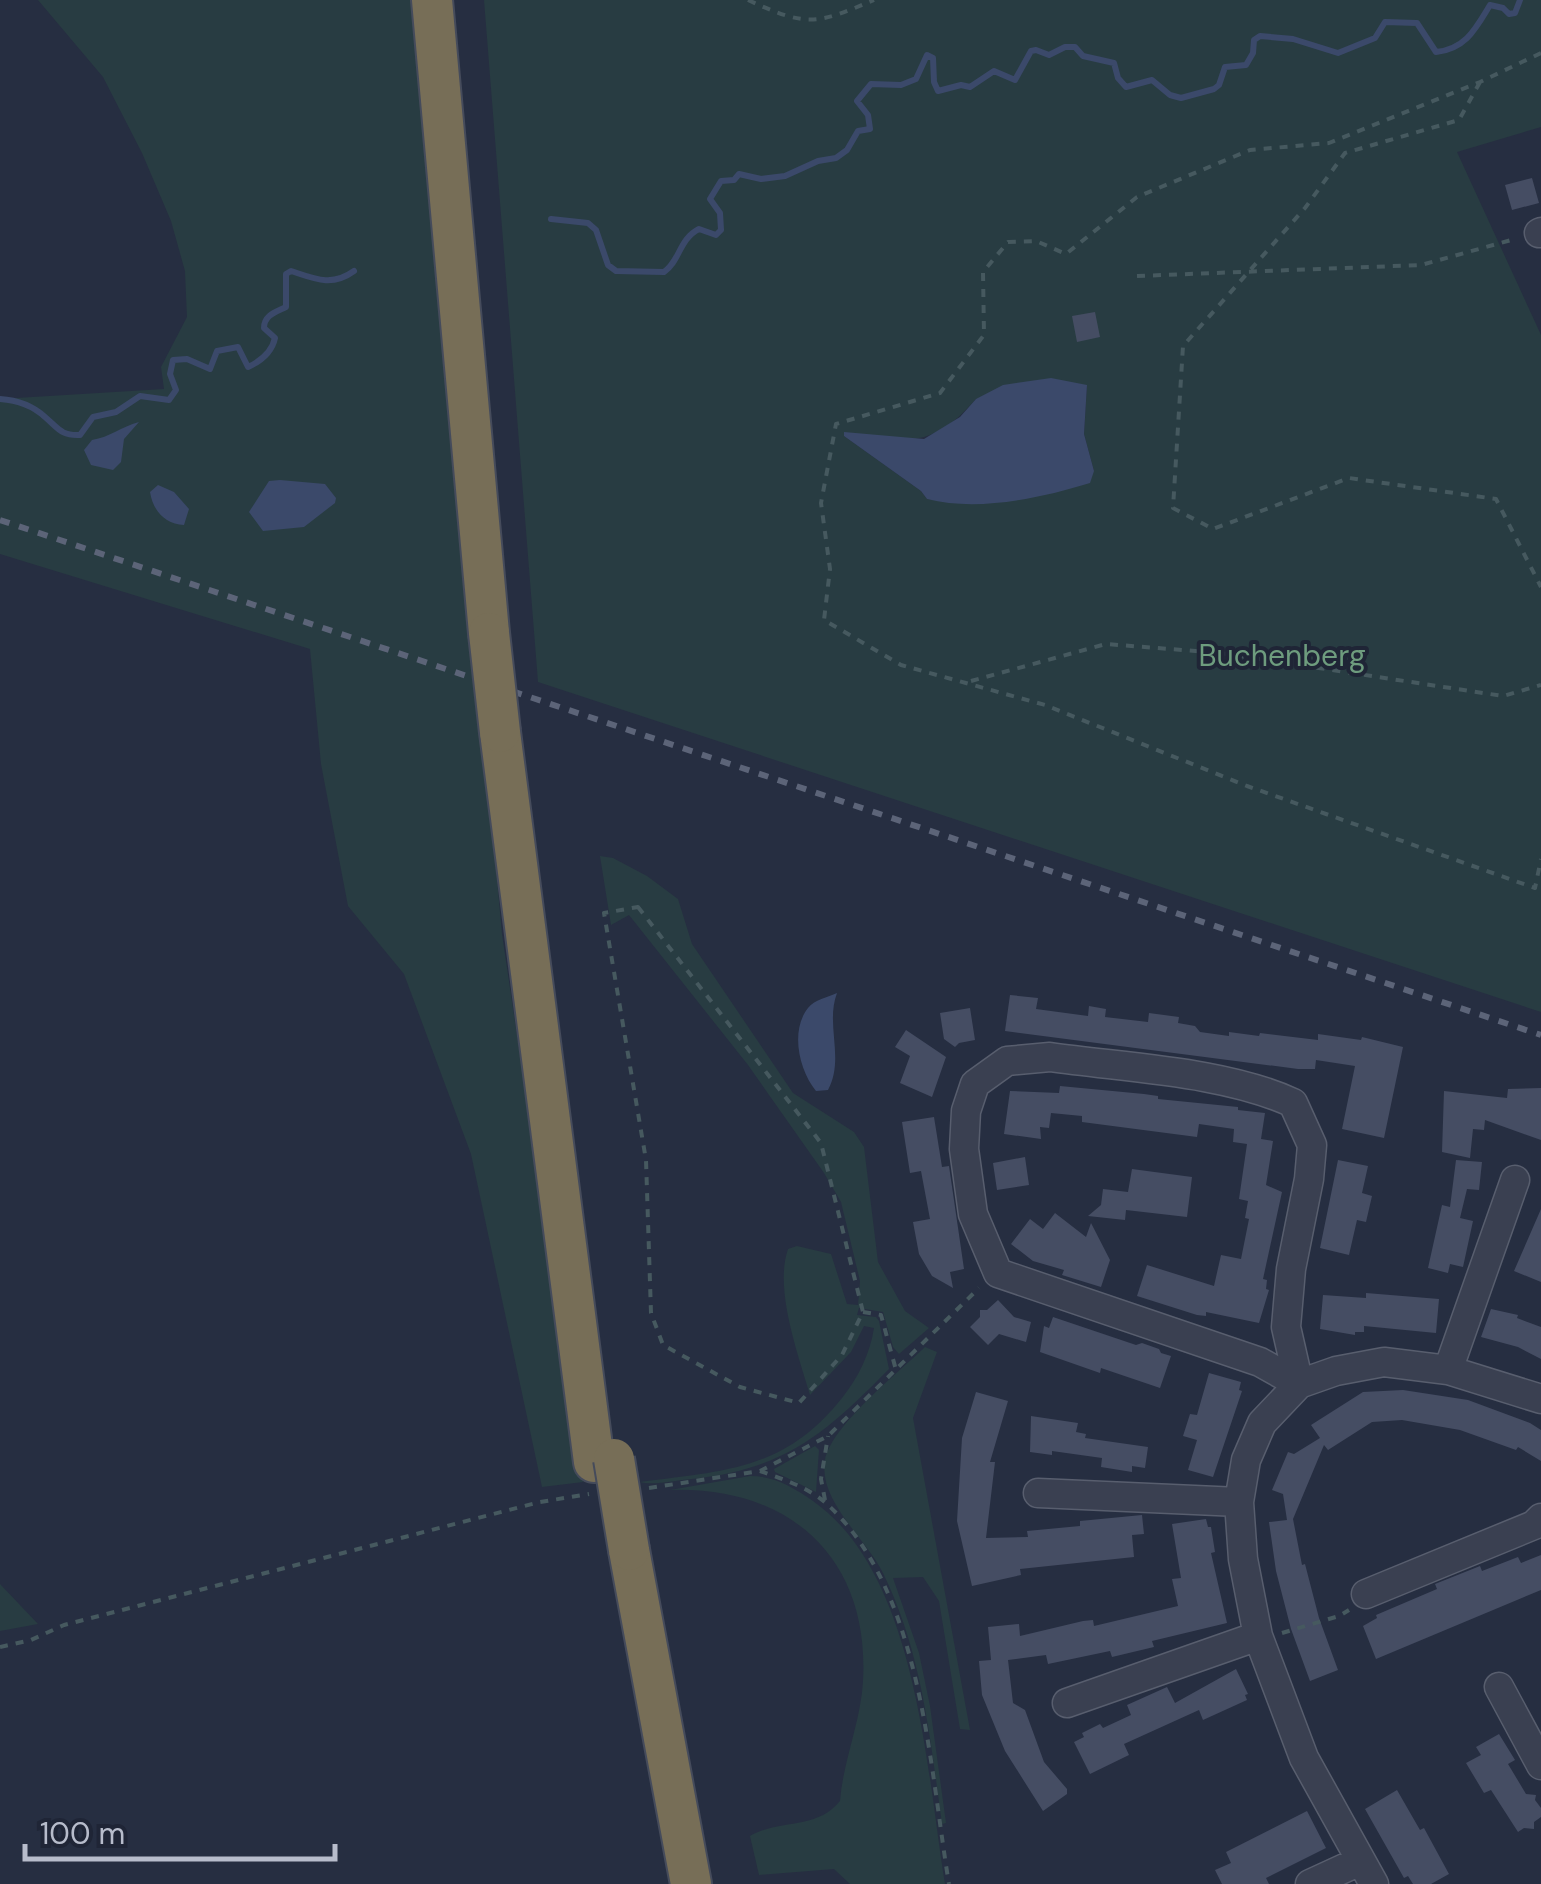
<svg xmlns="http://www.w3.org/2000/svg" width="1541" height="1884" viewBox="0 0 1541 1884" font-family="'DM Sans',sans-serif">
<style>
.green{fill:#283c42;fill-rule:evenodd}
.water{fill:#3b496a}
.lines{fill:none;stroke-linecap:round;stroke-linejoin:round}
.stream{stroke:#3b496a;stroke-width:6}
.building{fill:#454d63}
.minor-casing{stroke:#585e6e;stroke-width:31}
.highway-casing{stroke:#454b5b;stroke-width:44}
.path{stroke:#46595f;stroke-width:4;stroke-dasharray:8 8;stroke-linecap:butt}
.minor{stroke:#3a4051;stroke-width:28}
.highway{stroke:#776e57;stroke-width:40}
.rail{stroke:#5c6478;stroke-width:6;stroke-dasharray:10 10;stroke-linecap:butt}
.highway-bridge-casing{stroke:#454b5b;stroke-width:44;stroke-linecap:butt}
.highway-bridge{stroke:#776e57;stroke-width:40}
.labels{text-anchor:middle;stroke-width:8;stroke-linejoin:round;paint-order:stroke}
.park-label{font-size:30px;fill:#6e9c7e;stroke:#1f2536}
</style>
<rect width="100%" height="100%" fill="#262e41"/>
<path class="green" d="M38,0H417L502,934L583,1482L542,1487L471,1154L404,974L348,906L321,764L310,649L0,554V399L164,389L161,367L187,317L185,271L171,221L142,153L103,77Z
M484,0H1541V127L1457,152L1541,335V1012L538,682ZM1087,385L1084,434L1094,471L976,504L927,499L921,491L844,436C908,439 929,452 976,399Z
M600,856L613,858L647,876L678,899L692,944L793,1093L854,1132L864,1147L878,1262L905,1311L929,1328L899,1354L893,1347L883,1312L859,1308L857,1315L876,1317L879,1321L889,1369C826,1433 786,1469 692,1479C676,1480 653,1486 640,1482C725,1471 785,1470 842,1398C858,1378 870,1354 874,1328L864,1326L851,1352L810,1395C798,1354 774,1289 788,1249L797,1246L831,1254L847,1304L858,1305L860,1281L841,1202L824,1173L748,1065L629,915L611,925Z
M925,1347L937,1352L913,1418L970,1730L960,1729L939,1601L923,1577L893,1578L919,1653L930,1706L946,1823L942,1824C930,1737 922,1653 883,1573C865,1537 818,1501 825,1460C831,1426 899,1372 925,1347Z
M815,1446L819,1450L816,1492L775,1472L774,1469Z
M750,1476C774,1476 793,1487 813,1501C917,1574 926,1767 945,1884H850L834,1869L759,1875L750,1836C779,1819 817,1830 840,1801C843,1761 861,1721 863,1681C870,1558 790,1486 670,1490Z
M0,1584L38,1624L0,1631Z"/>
<path class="water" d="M1051,378L1087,385L1084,434L1094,471L1090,483C1041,498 978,512 927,499L921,491L844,436V432L924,439L960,417L976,399L1003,385Z
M139,422L124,439L121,462L113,470L91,465L84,450L92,440C110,437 121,427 139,422Z
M280,480L325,484L336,498L335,503L304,527L263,531L249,512L269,481Z
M158,485L174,492L189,509L184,525C165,524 153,511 150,492Z
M837,993C825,1025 845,1058 828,1090L816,1091C799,1070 790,1031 808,1008C814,1000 828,997 837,993Z"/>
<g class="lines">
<path class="stream" d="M551,219L588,223L596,230L608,265L616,271L664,272C680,261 679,239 699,229L716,235L721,230L720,213L710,199L721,181L734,180L739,174L761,179L785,176L818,161L836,158L847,150L858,131L870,129L868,115L857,101L871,84L901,85L916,79L927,55L933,58L934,82L938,91L961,85L970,87L994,71L1015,80L1031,51L1036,50L1049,55L1065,47H1075L1083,56L1114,63L1118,78L1126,87L1152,80L1170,95L1181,98L1214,89L1219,85L1225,67L1246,65L1253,53L1254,40L1260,36L1293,39L1338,53L1375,38L1385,22L1417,23L1436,52C1466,49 1476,28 1490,5L1503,8L1509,14L1515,13L1520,0
M0,399C16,400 32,405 45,417C58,428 61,436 80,435L93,417L116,412L140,396L169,400L176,390L170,374L173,360L187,359L210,369L217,351L238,347L248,367C261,361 272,352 275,338L264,328C264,315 276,312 286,307V274L291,271C315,279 332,287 354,271"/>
</g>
<path class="building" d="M1532,178L1539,203L1512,210L1505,185Z
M1095,312L1100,337L1077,342L1072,316Z
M1010,995L1038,998L1036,1009L1088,1016L1089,1006L1106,1009L1105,1017L1148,1022L1149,1013L1179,1017L1178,1023L1195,1026L1200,1032L1229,1036V1032L1259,1036L1260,1033L1318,1040V1034L1361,1040L1362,1037L1403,1047L1384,1138L1342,1129L1355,1066L1316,1060L1315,1069H1298L1005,1031Z
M970,1008L975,1040L959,1043L955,1047L944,1039L940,1013Z
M906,1030L946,1057L932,1097L900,1083L910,1056L895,1047Z
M1060,1086L1144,1094L1158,1096V1099L1238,1107V1110L1265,1113L1261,1139L1273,1141L1266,1185L1282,1192L1263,1279L1267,1280L1266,1289L1269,1290L1259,1323L1206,1312V1316L1197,1315L1137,1296L1147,1265L1214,1286L1221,1255L1241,1259L1249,1219L1245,1218L1248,1201L1239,1199L1247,1144L1233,1142L1234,1129L1199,1124L1197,1137L1082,1122V1116L1051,1113L1049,1128L1040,1127L1041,1139L1004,1134L1010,1091L1059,1093Z
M1541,1088V1140L1485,1120L1484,1130L1473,1129L1470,1158L1442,1152L1444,1091L1507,1098L1508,1089Z
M934,1117L942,1167L949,1166L964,1269L950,1272L953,1288L932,1276L919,1254L913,1222L930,1219L921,1171L910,1173L902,1122Z
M1025,1157L1029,1185L997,1190L993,1163Z
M1338,1160L1368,1166L1362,1193L1372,1196L1366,1222L1357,1220L1349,1255L1320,1248Z
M1456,1160L1482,1162L1479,1190L1467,1189L1460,1218L1473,1221L1463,1267L1450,1264L1448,1273L1428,1268L1442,1205L1450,1207Z
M1132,1169L1192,1177L1187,1217L1126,1210L1125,1220L1088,1216L1101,1205L1103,1189L1128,1192Z
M1541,1209V1282L1514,1271Z
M1055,1213L1086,1237L1091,1223L1110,1260L1101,1287L1062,1275L1064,1270L1033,1261L1011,1244L1030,1219L1043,1229Z
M1366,1293L1439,1299L1436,1333L1364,1326V1332H1355V1335L1320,1329L1323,1295L1366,1298Z
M998,1300L1014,1317L1031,1322L1026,1342L999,1334L988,1345L970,1327L980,1317V1310H987Z
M1491,1309L1518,1315L1517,1318L1541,1327V1359L1518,1347L1481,1337Z
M1053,1317L1136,1345L1142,1343L1159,1349L1161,1353L1171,1356L1160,1388L1101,1368L1100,1373L1040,1352L1044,1326L1049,1328Z
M1209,1373L1241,1382L1239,1390L1242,1391L1213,1477L1188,1470L1197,1440L1183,1436L1190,1414L1197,1415Z
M1403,1390L1468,1400L1530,1423L1541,1430V1461L1518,1447L1516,1450L1460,1430L1402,1420L1372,1422L1328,1450L1324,1445L1293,1519L1302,1565L1305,1564L1319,1618L1338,1670L1310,1681L1291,1629L1276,1571L1269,1522L1287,1520L1283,1494L1272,1490L1288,1452L1294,1454L1320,1438L1311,1425L1363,1392Z
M976,1392L1008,1401L990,1462H995L986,1538L1028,1537L1027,1531L1080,1526V1521L1142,1515L1144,1534L1132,1535L1134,1557L1020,1569L1021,1575L972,1586L957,1521L962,1438Z
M1031,1416L1078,1423L1076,1432L1086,1434L1085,1438L1148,1447L1145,1468L1132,1466V1472L1101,1467L1102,1458L1052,1451V1455L1030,1452Z
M1206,1519L1208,1527H1211L1215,1552L1211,1553L1227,1623L1152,1641L1154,1647L1112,1657L1110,1651L1048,1664L1046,1655L1008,1660L1013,1703L1025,1710L1044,1762L1067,1789V1794L1043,1811L1005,1751L982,1695L979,1661L991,1660L988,1627L1019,1624L1020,1636L1083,1621L1093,1620L1094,1626L1178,1606L1172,1579L1181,1578L1172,1524Z
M1541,1555V1590L1376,1659L1363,1626L1377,1618L1376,1615L1437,1589L1435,1584L1480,1566L1482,1571L1518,1557L1521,1563Z
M1236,1669L1248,1694L1245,1695L1247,1700L1203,1720L1199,1710L1124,1744L1129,1755L1090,1774L1074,1742L1084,1737L1082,1733L1100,1724L1103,1728L1131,1715L1127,1705L1167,1687L1175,1703Z
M1499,1734L1515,1760L1508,1764L1526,1794L1536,1795L1535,1800L1541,1808V1817L1534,1822V1829L1524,1828L1518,1832L1491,1790L1484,1793L1466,1763L1481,1755L1476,1747Z
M1397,1790L1420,1830L1424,1828L1449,1874L1431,1884H1413L1408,1876L1404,1878L1365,1809Z
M1307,1811L1326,1848L1266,1878L1269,1884H1222L1215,1870L1231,1863L1226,1852Z"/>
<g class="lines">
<g class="minor-casing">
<path id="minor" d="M1539,233L1541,232
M1050,1057C1126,1068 1224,1071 1293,1103L1312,1145L1309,1179L1291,1269L1286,1327L1299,1384L1260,1362L998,1273L973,1214L964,1149L966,1111L975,1084L1007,1061Z
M1448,1370L1515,1180
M1038,1493L1239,1502
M1366,1594L1534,1525L1541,1518
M1499,1687L1541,1765
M1067,1703L1258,1636
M1310,1884L1360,1861
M1374,1884L1304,1758L1258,1636L1243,1559L1239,1502L1246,1460L1262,1423L1299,1384L1336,1371L1384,1362L1448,1370L1541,1399"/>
</g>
<g class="highway-casing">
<path id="highway" d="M432,0L489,633
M500,732L594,1462
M629,1550L691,1884"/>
</g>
<path class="path" d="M748,0C807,27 815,25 874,0
M1541,53L1480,82L1329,143L1250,150L1137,197L1066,254L1036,241L1008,242L983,272L984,335L940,393L836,424L821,503L830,569L824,620L901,665L1045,705L1247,786L1535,888L1541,859
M1480,82L1459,120L1345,153L1305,208L1183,346L1173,508L1213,529L1349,478L1496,499L1541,587
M1137,276L1421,265L1515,239
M971,681L1106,644L1220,653L1503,696L1541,685
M638,907L821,1143L863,1312L842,1355L799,1403L740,1387L663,1345L651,1313L646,1160L604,913Z
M863,1312L881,1315L896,1370
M760,1471C783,1479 810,1488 828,1505C922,1592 929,1764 949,1884
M649,1488L760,1471L828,1436L979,1288
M825,1500L821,1479L828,1436
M1282,1633L1339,1616L1349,1610
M0,1647L31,1640L64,1625L540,1502L589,1494"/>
<use href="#minor" class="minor"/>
<use href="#highway" class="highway"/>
<path class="rail" d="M0,520L1541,1035"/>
<g class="highway-bridge-casing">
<path id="highway-bridge" d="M489,633L500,732
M614,1459L629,1550"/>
</g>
<use href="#highway-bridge" class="highway-bridge"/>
</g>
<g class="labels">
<g class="park-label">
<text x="1282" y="666">Buchenberg</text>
</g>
</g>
<path d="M25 1844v15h310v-15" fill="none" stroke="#b7bccb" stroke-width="5"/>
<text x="40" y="1844" font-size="30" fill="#b7bccb" stroke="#1f2536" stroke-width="8" paint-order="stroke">100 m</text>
</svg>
